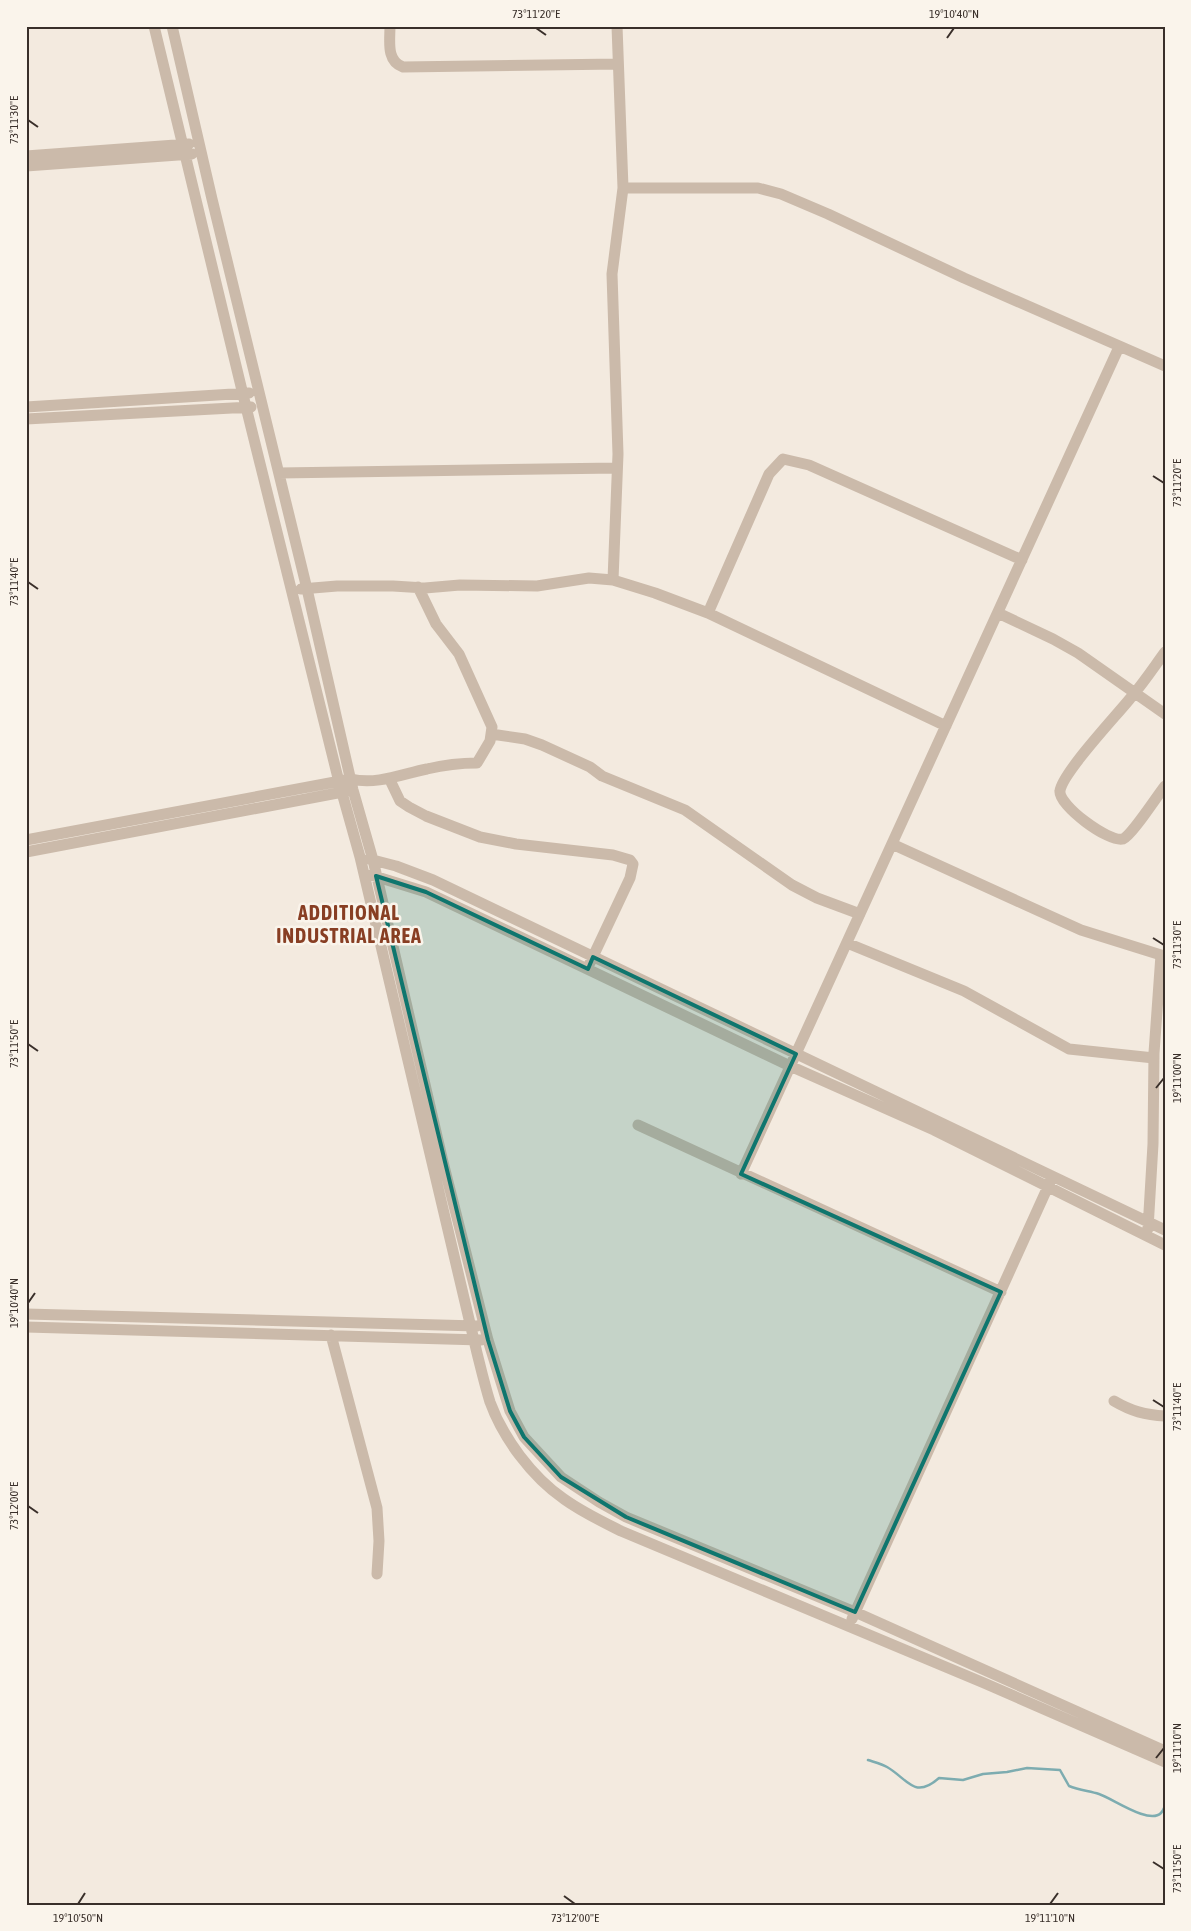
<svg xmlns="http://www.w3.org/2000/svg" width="1191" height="1931" viewBox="0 0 1191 1931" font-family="'Asap Condensed',sans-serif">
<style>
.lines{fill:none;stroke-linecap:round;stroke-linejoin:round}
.stream{stroke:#7dacb0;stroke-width:2.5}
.minor{stroke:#cbbaaa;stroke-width:11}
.marked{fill:#0f766e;fill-opacity:0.2;stroke:#0f766e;stroke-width:4;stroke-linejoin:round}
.ticks{fill:none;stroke:#392f2a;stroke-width:2}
.labels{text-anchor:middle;stroke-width:5;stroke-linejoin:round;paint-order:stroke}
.district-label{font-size:20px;font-weight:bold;letter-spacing:1px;fill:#883e23;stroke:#faf4eb}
.neatline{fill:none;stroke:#392f2a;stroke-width:2}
.ticks-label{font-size:12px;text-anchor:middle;fill:#392f2a}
</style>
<rect width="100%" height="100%" fill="#f3eadf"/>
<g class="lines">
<path class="stream" d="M868,1760C874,1762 882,1764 887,1767C908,1779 914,1800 939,1778L963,1780L983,1774L1007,1772L1027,1768L1060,1770L1069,1786C1079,1790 1089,1791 1099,1794C1112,1798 1149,1825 1161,1813C1163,1811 1164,1808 1165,1806"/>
<path class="minor" d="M154,26L246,407L339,782L360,857L477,1353C481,1369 485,1386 490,1402C503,1438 532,1477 564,1499C582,1512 601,1521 621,1531L984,1683L1165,1762
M172,26L212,199L307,589L353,790L373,860L443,1162L488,1340L510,1411L524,1437L561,1477L599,1502L626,1517L855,1612L1165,1751
M390,26C390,41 386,61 403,67L618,64
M26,156L189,144
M26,166L192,154
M623,188H758L781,194L828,214L964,278L1165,366
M26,407L249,393
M26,419L251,407
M279,473L617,468
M613,580L618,454L612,274L623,188L617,26
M301,589L337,586H393L425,588L460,585L537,586L589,578L613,580L655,593L708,613L946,726
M708,613L769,474L783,459L809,465L1022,560
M998,613L1053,639L1078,653L1165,714
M1165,652C1154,667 1144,682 1133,695C1119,713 1062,773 1060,791C1058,805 1109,843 1123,839C1132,835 1157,796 1165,786
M491,734L525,739L542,745L590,767L602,776L685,810L792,885L817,898L860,914
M389,778L400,801L409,807L426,816L480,837L516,844L613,855L630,860L633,864L630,878L590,963
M26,840L351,779C377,785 402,774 427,769C444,765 460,763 477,763L490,741L492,727L459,654L436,624L418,587
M892,844L1081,930L1161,955
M26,852L348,791
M369,859L396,866L433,880L1165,1230
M371,875L426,892L790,1066L934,1130L1165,1245
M847,943L964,991L1069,1049L1154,1058
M638,1125L1001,1292
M741,1174L1119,347
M1148,1229L1153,1144L1154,1053L1161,955L1165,956
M26,1314L477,1326
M26,1327L481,1340
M331,1335L377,1508L379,1541L377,1574
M1114,1401C1131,1411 1145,1415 1165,1416
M852,1619L1051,1180"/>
</g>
<path class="marked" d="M376,876L426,892L588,969L593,957L796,1054L741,1174L1001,1292L855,1612L626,1517L561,1477L524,1437L510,1411L488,1340Z"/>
<path class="ticks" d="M536,28L546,35M947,38L954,28M28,120L38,127M1153,476L1164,483M28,582L38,589M1153,938L1164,945M28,1044L38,1051M1156,1088L1164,1078M28,1303L35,1293M1153,1400L1164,1407M28,1506L38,1513M1156,1758L1164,1748M1153,1862L1164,1869M564,1896L575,1904M78,1904L85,1893M1050,1904L1058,1893"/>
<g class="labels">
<g class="district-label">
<text x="349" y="920">ADDITIONAL<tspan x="349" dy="23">INDUSTRIAL AREA</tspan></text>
</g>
</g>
<rect width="1191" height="1931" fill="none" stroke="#faf4eb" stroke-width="55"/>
<rect x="28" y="28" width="1136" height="1876" class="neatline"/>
<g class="ticks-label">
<text x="536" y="18">73°11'20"E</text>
<text x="954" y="18">19°10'40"N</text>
<text transform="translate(14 120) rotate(-90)" y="4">73°11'30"E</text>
<text transform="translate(1177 483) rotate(-90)" y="4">73°11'20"E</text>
<text transform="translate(14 582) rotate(-90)" y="4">73°11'40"E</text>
<text transform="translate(1177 945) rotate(-90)" y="4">73°11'30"E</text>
<text transform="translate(14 1044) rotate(-90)" y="4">73°11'50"E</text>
<text transform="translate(1177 1078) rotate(-90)" y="4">19°11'00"N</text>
<text transform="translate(14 1303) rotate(-90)" y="4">19°10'40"N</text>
<text transform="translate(1177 1407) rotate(-90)" y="4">73°11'40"E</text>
<text transform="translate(14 1506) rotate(-90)" y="4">73°12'00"E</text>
<text transform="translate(1177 1748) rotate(-90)" y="4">19°11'10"N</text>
<text transform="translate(1177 1869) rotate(-90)" y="4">73°11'50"E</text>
<text x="78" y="1922">19°10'50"N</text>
<text x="575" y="1922">73°12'00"E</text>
<text x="1050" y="1922">19°11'10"N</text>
</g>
</svg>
